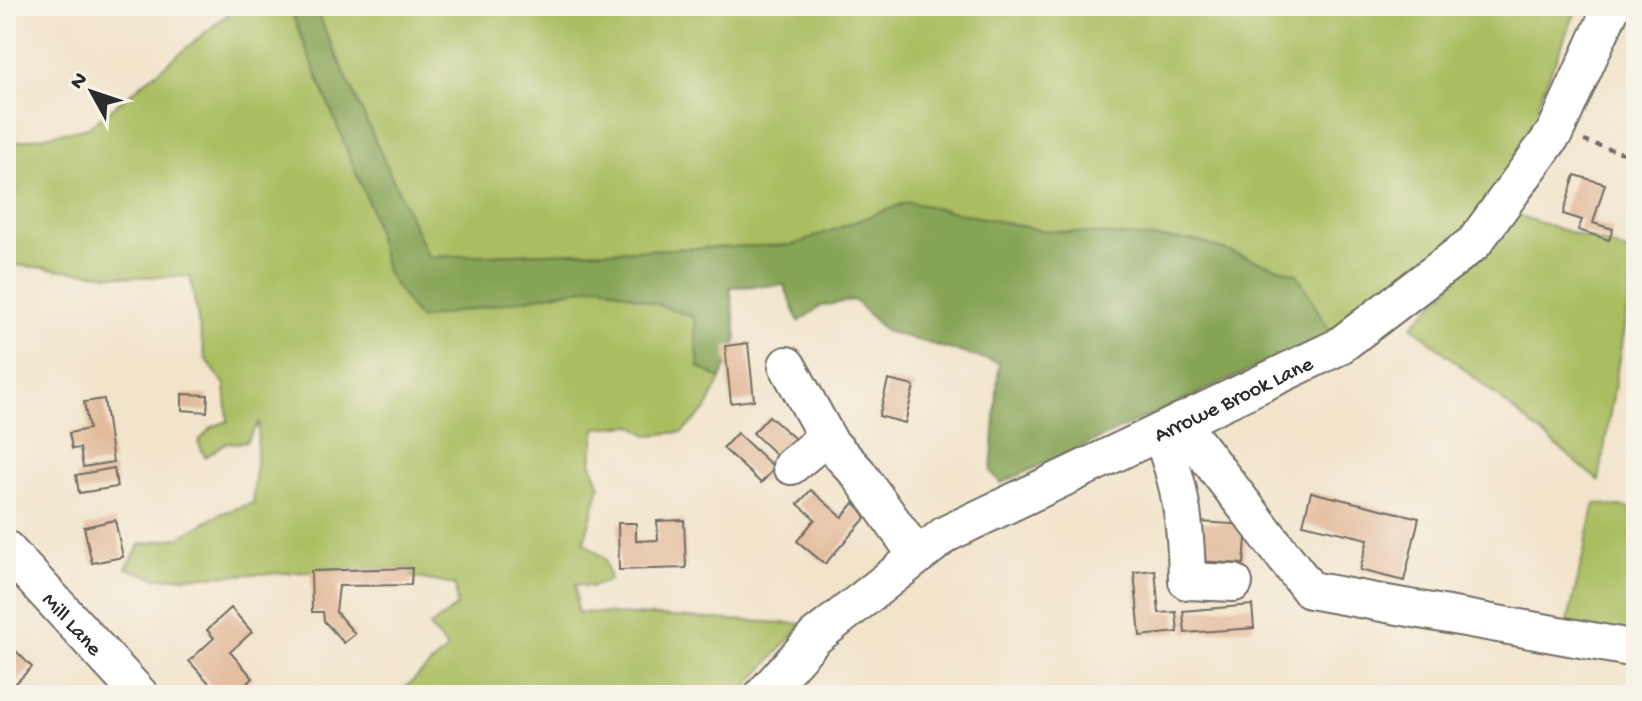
<svg xmlns="http://www.w3.org/2000/svg" width="1642" height="701" viewBox="0 0 1642 701" font-family="'Gochi Hand',sans-serif">
<style>
.green{fill:#aabd61;stroke:#6a7446;stroke-width:2}
.forest{fill:#87a457;stroke:#596841;stroke-width:2}
.building{fill:#e3bb9c}
.lines{fill:none;stroke-linecap:round;stroke-linejoin:round}
.minor-casing{stroke:#716c63;stroke-width:40}
.path{stroke:#716c63;stroke-width:4;stroke-dasharray:6 6;stroke-linecap:butt}
.minor{stroke:#fff;stroke-width:36}
.labels{text-anchor:middle;stroke-width:6;stroke-linejoin:round;paint-order:stroke}
.street-label{font-size:22px;fill:#2b2b2b;stroke:#f7f3e8}
</style>
<rect width="100%" height="100%" fill="#f7f3e8"/>
<filter id="ink" filterUnits="userSpaceOnUse"><feTurbulence type="fractalNoise" baseFrequency=".0125" numOctaves="2"/><feDisplacementMap in="SourceGraphic" scale="16" xChannelSelector="R" yChannelSelector="G"/><feConvolveMatrix kernelMatrix="1 2 1 2 8 2 1 2 1" color-interpolation-filters="sRGB"/></filter>
<filter id="wash" filterUnits="userSpaceOnUse"><feTurbulence type="fractalNoise" baseFrequency=".006" numOctaves="4" result="noise"/><feDisplacementMap in="SourceGraphic" scale="32" xChannelSelector="R" yChannelSelector="G"/><feGaussianBlur stdDeviation="1.8" result="paint"/><feColorMatrix in="noise" values="0 0 0 0 0 0 0 0 0 0 0 0 0 0 0 0 0 1.4 0 .05"/><feComposite in="paint" operator="in"/></filter>
<g filter="url(#wash)">
<rect width="100%" height="100%" fill="#f2e4cb"/>
<path class="green" d="M238,6H289L370,207L387,274L419,318L601,285L694,317L699,367L721,379L706,410L682,432L648,435L632,425L596,428L591,462L600,486L584,542L605,559L610,580L592,587L576,584L577,612L803,624L739,695H397L448,649L429,627L457,606L455,585L411,577V568L156,578L126,568L140,545L180,537L220,514L253,503L259,422L246,442L226,443L205,457L198,442L212,427L228,421L225,385L205,358L190,276L131,277L6,264V144L89,127Z
M314,6H1578L1538,102L1543,122L1466,230L1331,334L1297,274L1197,241L1039,230L908,202L793,245L428,257Z
M1517,215L1636,254L1599,481L1412,326Z
M1595,503L1636,509V649L1562,648Z"/>
<path class="forest" d="M289,6H314L428,257L793,245L908,202L1039,230L1197,241L1297,274L1331,334L1001,483L991,472L999,363L885,331L854,300L821,306L799,322L784,285L730,287L737,338L721,379L699,367L694,317L601,285L419,319L387,274L370,207Z"/>
<g id="blocks">
<path class="building" d="M1575,175L1605,184L1593,223L1613,229L1609,240L1578,230L1582,220L1563,214Z
M748,343L754,400L731,403L725,346Z
M888,380L914,386L905,423L879,416Z
M182,394L208,395L207,412L182,410Z
M104,399L113,462L83,467L80,448L72,449L69,433L89,429L84,402Z
M769,416L801,444L784,462L753,433Z
M737,433L775,468L761,483L723,448Z
M114,468L117,487L79,493L76,475Z
M811,490L842,517L854,503L868,515L825,564L797,541L815,519L798,504Z
M1311,492L1419,518L1404,581L1360,570L1368,539L1303,524Z
M115,520L123,557L92,563L84,527Z
M684,520L686,568L619,570L618,523H636V541L658,540L657,521Z
M1200,522L1247,525L1244,564L1197,561Z
M412,568L411,585L339,586L336,612L355,634L344,643L324,621L323,612H312L311,571Z
M1155,570L1159,613L1176,612L1178,632L1140,636L1134,572Z
M1252,605L1254,628L1185,633L1183,611Z
M231,608L252,632L230,652L253,678L234,695H220L189,661L214,638L207,630Z
M6,641L32,667L6,693Z"/>
</g>
</g>
<g filter="url(#ink)">
<use href="#blocks" fill-opacity="0" stroke="#716c63" stroke-width="2"/>
<g class="lines">
<g class="minor-casing">
<g id="minor">
<path d="M787,365L830,443"/>
<path d="M1180,422L1310,590L1636,649"/>
<path d="M1160,432C1181,485 1186,524 1187,581L1234,583"/>
<path d="M791,466L818,444L830,443L858,473L917,556"/>
<path id="s1" d="M6,549L140,695"/>
<path id="s2" d="M763,695L815,637L946,534L1338,347L1474,243L1555,132L1612,6"/>
</g>
</g>
<path class="path" d="M1584,141L1636,157"/>
<use href="#minor" class="minor"/>
</g>
</g>
<g class="labels">
<g class="street-label">
<text dy="8" stroke="none"><textPath href="#s2" startOffset="562">Arrowe Brook Lane</textPath></text>
<text dy="8" stroke="none"><textPath href="#s1" startOffset="100">Mill Lane</textPath></text>
</g>
</g>
<rect width="1642" height="701" fill="none" stroke="#f7f3e8" stroke-width="32"/>
<g transform="translate(92 92) rotate(310)" stroke="#f7f3e8" stroke-width="6" paint-order="stroke">
<path d="M0-6L14 30L0 20L-14 30Z" fill="#2b2b2b"/>
<text y="-12" font-size="22" font-weight="bold" text-anchor="middle" fill="#2b2b2b">N</text>
</g>
</svg>
